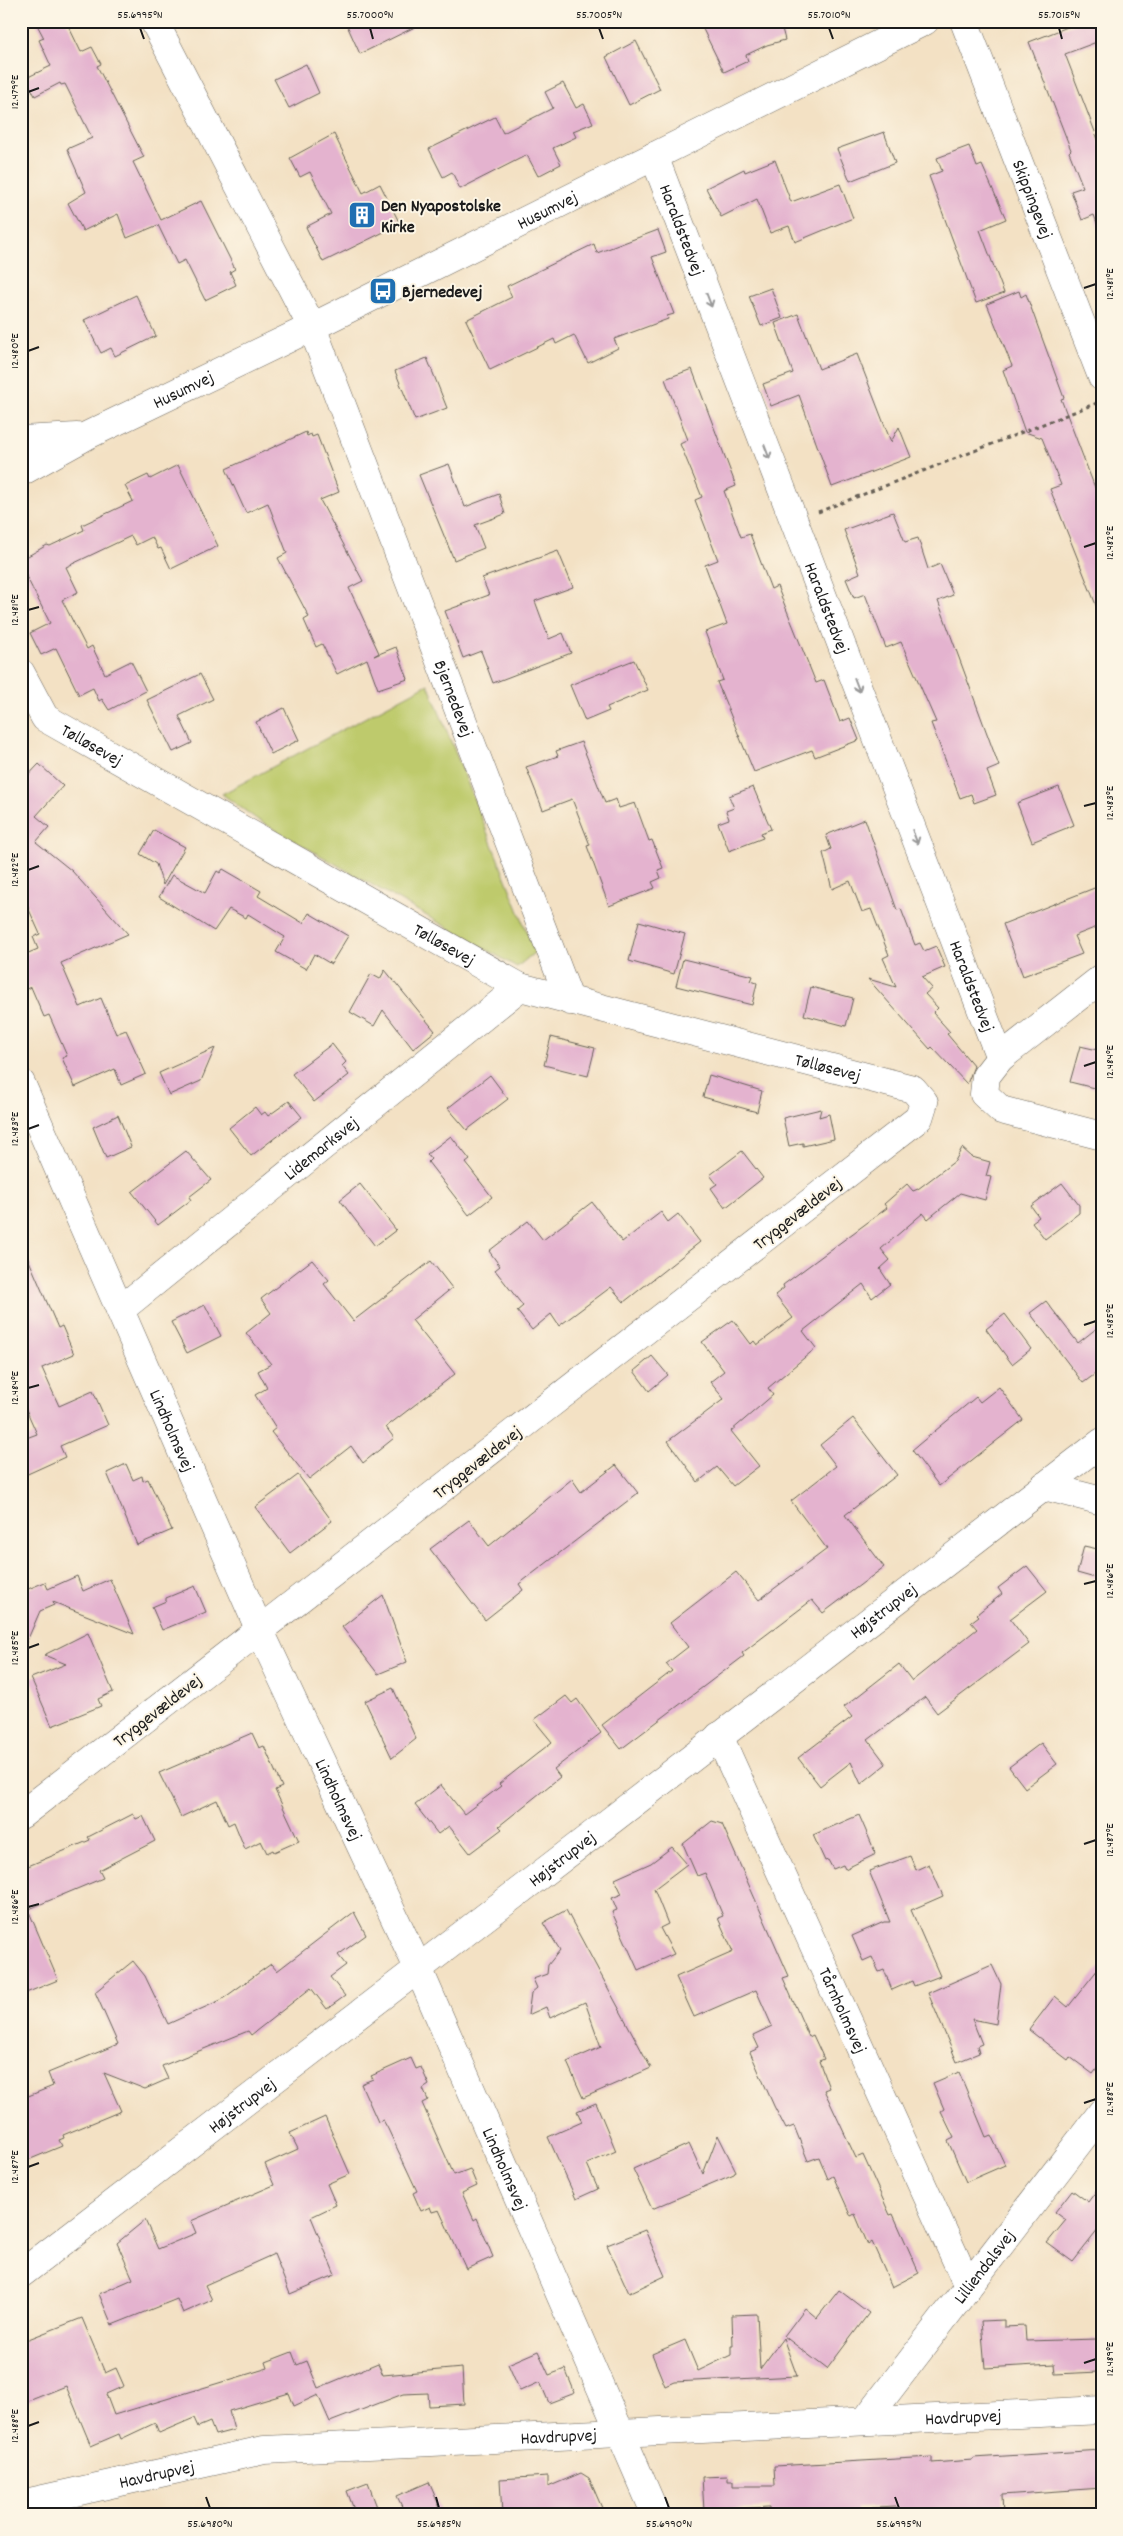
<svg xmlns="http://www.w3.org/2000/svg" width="1123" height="2536" viewBox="0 0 1123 2536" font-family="Dekko,sans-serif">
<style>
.green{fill:#beca6c;stroke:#6d7344}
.building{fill:#e4b3cf}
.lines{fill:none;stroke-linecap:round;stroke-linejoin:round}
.minor-casing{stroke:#676157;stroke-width:29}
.path{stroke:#676157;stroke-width:3;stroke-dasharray:4 4;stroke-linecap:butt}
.minor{stroke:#fff;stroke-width:28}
.oneway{stroke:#999}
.ticks{fill:none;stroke:#1c1c1c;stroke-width:2}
.labels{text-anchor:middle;stroke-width:4;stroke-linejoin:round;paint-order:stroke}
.street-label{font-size:18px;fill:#1c1c1c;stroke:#fcf5e5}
.poi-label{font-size:18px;font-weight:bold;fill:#1c1c1c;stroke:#fcf5e5;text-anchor:start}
.neatline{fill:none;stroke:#1c1c1c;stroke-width:2}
.ticks-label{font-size:12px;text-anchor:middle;fill:#1c1c1c}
</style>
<rect width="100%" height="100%" fill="#fcf5e5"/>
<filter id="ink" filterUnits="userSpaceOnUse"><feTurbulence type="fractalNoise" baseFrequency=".02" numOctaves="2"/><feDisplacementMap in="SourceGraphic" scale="10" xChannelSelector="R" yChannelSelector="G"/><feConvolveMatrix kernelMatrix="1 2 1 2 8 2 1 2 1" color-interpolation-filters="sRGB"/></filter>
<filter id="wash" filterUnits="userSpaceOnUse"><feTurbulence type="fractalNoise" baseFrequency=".0096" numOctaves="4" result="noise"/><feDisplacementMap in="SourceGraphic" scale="20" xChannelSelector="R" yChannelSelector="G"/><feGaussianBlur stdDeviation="1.12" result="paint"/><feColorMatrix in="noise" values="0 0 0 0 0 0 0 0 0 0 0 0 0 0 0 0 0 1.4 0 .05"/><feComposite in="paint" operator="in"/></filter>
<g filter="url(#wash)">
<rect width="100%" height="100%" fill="#f3e1c4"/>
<path class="green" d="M428,684L535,952L517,967L258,820L222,794Z"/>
<g id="blocks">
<path class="building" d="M35,21H66L81,52L92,47L101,64L97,66L144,157L133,162L161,220L201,201L235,269L230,272L236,285L205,300L185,260L177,264L158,225L127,238L118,214L83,231L68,203L86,192L67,149L92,138L65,84L61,85L60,83L35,96L26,78L51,66L39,40L44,38Z
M345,21H427L360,54Z
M699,21H780L785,40L767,45L746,55L748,61L724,72Z
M1083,21H1102V40L1065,54L1102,150L1100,231L1094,215L1082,220L1071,191L1083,187L1069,152L1071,150L1029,42Z
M636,41L660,89L629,105L606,57Z
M306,64L319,93L289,108L274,79Z
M563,83L576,108L584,104L593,123L573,131L576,137L553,148L561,164L538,176L527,155L460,189L452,172L443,177L429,149L495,117L503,133L553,108L545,92Z
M884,132L895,163L850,181L837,149Z
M334,134L363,193L380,184L400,224L323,262L306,227L331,214L310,172L300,177L290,158Z
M969,146L977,167L982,165L1006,219L980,230L1004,293L976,303L929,176L942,171L937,158Z
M775,160L791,202L840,184L853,218L795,242L789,226L770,233L757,199L721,217L706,188L744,169L745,172Z
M658,230L666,252L652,257L674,314L667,316L668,319L614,339L618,348L588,363L574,335L556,344L554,339L490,370L466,320L512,297L507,286L594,244L597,253Z
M771,288L782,318L761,326L749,296Z
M1019,291L1021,297L1026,294L1064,398L1061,399L1102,506V620L1050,489L1061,485L1042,438L1025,432L1003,370L1012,366L987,304Z
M136,295L156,336L115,356L111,348L101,353L84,320Z
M798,314L819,369L857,354L891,442L899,427L911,457L832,487L799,395L771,406L763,384L793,373L775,323Z
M427,358L447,408L415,420L395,371Z
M692,369L736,486L724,491L741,537L750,534L771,589L777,586L816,683L824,680L840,722L850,718L859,740L815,757L812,750L754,772L717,682L723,680L705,632L727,624L705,565L718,560L695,500L702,497L680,444L688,440L665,379Z
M306,432L307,436L311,434L312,437L317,435L339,492L320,500L363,581L349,588L379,653L374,656L396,647L408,679L378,689L367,659L337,674L322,644L316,647L304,620L309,617L278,558L287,553L268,503L246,513L226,469Z
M449,464L465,507L499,494L505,514L475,525L484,548L454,560L419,475Z
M178,465L218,546L171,569L161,548L158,549L152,537L136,545L131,536L66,567L78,592L62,600L87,649L92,646L105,674L131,661L146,691L109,710L102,699L99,701L93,688L79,695L56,648L41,655L30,633L50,623L21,566V560L47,545L50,546L84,530L82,525L133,501L125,486L148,475L150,479Z
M893,512L905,542L918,538L928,569L940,564L953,595L938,601L999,766L987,771L996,795L974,803L971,794L960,798L931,723L936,722L901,642L886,648L865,594L854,598L846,579L860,573L844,530Z
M558,551L573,587L535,601L549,639L563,633L571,653L493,683L481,651L463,658L445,611L489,595L482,578Z
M634,660L648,690L607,707L609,711L585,721L570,685Z
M200,674L213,699L179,716L192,743L173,752L147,700Z
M284,708L299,740L271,754L256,722Z
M581,742L605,803L616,799L619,808L635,803L649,841L652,840L663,868L658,870L661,878L652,882L655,888L609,906L587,846L590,845L572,799L543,810L526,767L558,756L556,751Z
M39,764L63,786L36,816L49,827L36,842L72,871L128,934L61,963L80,1007L101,998L116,1034L126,1030L146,1074L121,1085L115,1069L75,1087L62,1058L67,1056L49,1015L44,1017L31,987L21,991V956L38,949L33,937L40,934L21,892V783Z
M753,787L771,829L761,833L763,838L729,851L718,823L729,819L726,811L734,808L729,796Z
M1059,787L1074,825L1032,842L1017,803Z
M865,819L897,910L901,909L915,945L920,943L924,951L936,946L945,967L922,977L932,988L925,994L938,1008L933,1013L950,1032L947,1034L974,1066L967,1084L932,1047L930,1049L868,979L896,987L883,958L889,955L871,909L862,912L850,881L832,889L823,853L831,849L826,835Z
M154,830L185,847L163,885L156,864L140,854Z
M223,869L261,891L258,896L303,923L309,913L348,936L331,964L314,954L306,969L276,952L285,937L248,914L246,918L229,909L214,931L159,897L172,875L205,893L217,871L220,873Z
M1102,885V925L1074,936L1082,954L1023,976L1003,924Z
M639,921L685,934L674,974L629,961Z
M683,959L753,976L751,981L757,983L752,1005L676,986Z
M385,970L435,1031L413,1049L383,1010L374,1026L350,1012L371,974L380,979Z
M811,987L853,998L846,1026L804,1015Z
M551,1037L595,1048L588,1076L544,1065Z
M332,1044L346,1062L342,1066L349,1075L314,1102L292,1074Z
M1080,1046L1102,1051V1090L1070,1082Z
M215,1048L201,1081L169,1095L159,1073Z
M490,1075L508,1099L467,1130L448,1108Z
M709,1075L762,1091L757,1112L703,1097Z
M289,1101L302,1117L251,1156L229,1128L255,1107L261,1115L265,1112L268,1116Z
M821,1109L819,1117L829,1114L834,1139L803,1146V1143L789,1146L783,1118Z
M118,1115L131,1147L106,1158L93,1127Z
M451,1136L470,1160L466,1163L492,1197L469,1215L428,1162L431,1159L427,1154Z
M962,1148L972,1157L990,1162L986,1176L991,1177L985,1200L960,1193L928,1219L923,1213L881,1249L890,1260L880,1269L890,1284L872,1298L863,1284L803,1331L816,1348L768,1388L773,1395L731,1431L759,1466L733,1486L717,1467L698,1482L668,1441L724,1399L710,1382L724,1371L702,1342L733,1320L751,1344L754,1341L757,1345L793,1318L775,1295L784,1288L783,1285L887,1208L884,1204L907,1184L913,1191L918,1189L955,1161Z
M186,1151L211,1180L189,1197L191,1200L158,1225L132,1192Z
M742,1151L763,1178L725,1208L711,1188L717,1184L710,1175Z
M1062,1183L1079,1205V1213L1045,1239L1032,1222L1039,1217L1031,1206Z
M360,1184L396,1230L375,1246L340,1200Z
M592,1202L622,1242L661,1212L668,1222L678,1214L700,1242L624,1302L611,1287L559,1326L551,1314L532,1330L517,1311L523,1306L495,1270L500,1266L489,1251L528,1221L543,1240Z
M21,1242L58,1328L62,1326L74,1354L42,1368L59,1406L93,1391L108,1425L60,1446L65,1457L21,1477V1440L37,1434L21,1398Z
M312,1260L329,1280L324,1284L353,1321L431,1261L452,1288L412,1320L455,1374L386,1427L394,1438L363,1463L351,1446L309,1479L271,1432L276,1428L255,1395L267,1388L258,1371L271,1364L246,1333L271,1313L261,1299Z
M1046,1301L1078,1343L1102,1324V1369L1083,1383L1030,1313Z
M205,1305L221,1336L187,1353L171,1322Z
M1005,1314L1031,1349L1012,1364L986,1329Z
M652,1356L668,1375L649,1391L634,1371Z
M999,1387L1023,1420L939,1486L912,1450L976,1397L980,1402Z
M853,1418L897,1475L845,1515L884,1567L823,1613L812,1600L742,1653L744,1656L621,1749L602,1725L672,1671L666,1664L688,1647L670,1623L736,1572L759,1600L827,1549L791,1501L836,1466L820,1445Z
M126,1464L133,1480L142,1476L143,1481L148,1479L172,1530L137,1545L107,1473Z
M616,1465L638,1493L519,1584L523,1590L485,1620L430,1549L469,1520L489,1546L572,1479L581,1492Z
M298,1475L332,1521L290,1553L255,1507Z
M1084,1546L1102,1550V1580L1077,1573Z
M1027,1566L1047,1591L1010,1619L1029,1644L937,1713L925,1697L868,1740L886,1764L861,1784L851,1762L820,1786L798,1758L852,1717L844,1707L899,1664L912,1681L977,1629L971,1622L979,1616L977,1614L1002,1594L998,1588Z
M77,1576L83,1591L110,1579L134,1634L53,1602L54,1605L40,1611L21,1655V1592L45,1582L48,1589Z
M195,1586L206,1612L162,1630L152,1607L166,1601V1598Z
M383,1595L407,1662L378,1674L342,1627Z
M88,1633L113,1692L98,1699L101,1706L52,1726L31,1678L66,1664L44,1655Z
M393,1688L416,1739L392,1758L365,1701Z
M566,1696L572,1703L577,1699L601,1733L554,1769L560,1777L499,1826L502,1829L470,1853L449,1826L438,1834L415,1805L441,1785L464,1814L501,1786L499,1784L552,1742L534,1720Z
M252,1733L259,1748L264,1746L282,1787L275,1790L299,1841L274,1852L273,1850L267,1853L261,1841L245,1849L234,1822L228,1825L217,1800L181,1817L159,1773Z
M1041,1743L1057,1764L1025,1788L1009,1767Z
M133,1814L136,1819L143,1816L155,1841L99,1870L103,1878L29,1909L21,1891V1869L90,1840L88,1837Z
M859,1815L876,1854L845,1869L843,1865L833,1869L828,1860L825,1861L813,1835Z
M712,1821L722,1824L789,1976L783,1978L809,2037L813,2035L824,2059L819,2061L829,2088L824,2090L856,2158L863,2155L890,2215L893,2214L919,2273L892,2287L872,2242L868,2245L855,2214L851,2216L833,2176L828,2179L819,2157L808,2161L794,2126L786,2129L774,2106L750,2052L759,2048L753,2035L772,2026L756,1990L694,2017L676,1977L733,1952L718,1918L723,1916L705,1873L697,1876L683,1844Z
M672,1847L687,1864L654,1889L668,1924L660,1928L674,1954L638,1970L612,1912L617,1910L612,1898L622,1894L615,1879L651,1863Z
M910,1856L916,1870L929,1864L943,1896L911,1910L940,1976L914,1986L912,1981L892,1990L884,1970L879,1972L872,1957L863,1961L852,1936L884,1922H890L869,1871Z
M21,1893L58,1980L21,1995Z
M566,1910L651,2068L583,2098L567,2062L601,2047L585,2002L550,2018L546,2007L528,2015L531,1993L537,1988L533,1979L547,1974L548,1965L560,1950L543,1923Z
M354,1912L366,1935L338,1955L346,1965L330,1977L345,1996L327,2009L311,1988L251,2035L248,2031L162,2066L168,2079L145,2089L104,2073L121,2111L63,2135L64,2138L59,2140L62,2146L21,2163V2099L53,2086L48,2073L118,2044L95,1992L133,1961L145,1976L168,2024L221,2000L271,1964L277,1971Z
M1102,1964V2062L1093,2074L1070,2057L1068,2060L1029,2030L1055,1996L1068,2007Z
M992,1965L1001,1984L996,2024L972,2019L982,2044L977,2046L979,2053L957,2062L928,1993Z
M411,2058L416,2069L421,2067L429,2085L423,2089L428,2100L422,2103L454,2175L470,2169L477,2186L462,2193L474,2220L477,2218L493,2257L466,2269L439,2210L432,2212L430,2207L421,2211L413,2193L417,2191L388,2129L383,2120L378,2122L361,2084L373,2079L371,2076Z
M959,2072L986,2137L991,2135L1005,2165L966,2182L948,2141L954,2138L941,2111L944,2109L933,2083Z
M596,2103L616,2151L587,2164L598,2189L576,2199L548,2137L582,2122L577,2111Z
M325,2117L350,2174L327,2184L336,2205L311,2217L335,2275L290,2294L274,2254L205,2285L212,2300L183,2313L177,2299L112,2325L99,2294L133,2279L117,2243L145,2220L158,2249L196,2233L191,2221L274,2185L265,2164L298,2149L290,2133Z
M718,2135L736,2171L734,2174L652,2209L633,2169L689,2144L703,2174Z
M1102,2183V2225L1073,2262L1047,2243L1066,2220L1055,2212L1072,2190L1088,2202Z
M645,2230L665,2276L629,2293L607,2245Z
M839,2290L869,2313L827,2369L784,2336L805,2308L817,2318Z
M757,2314L760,2369L783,2338L797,2376L674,2382L665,2386L652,2354L685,2340L698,2371L731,2355V2346H733L732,2315Z
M82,2318L105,2373L116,2368L124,2386L106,2394L114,2415L268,2368L266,2362L292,2352L297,2365L307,2361L318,2388L378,2363L383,2375L462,2368L464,2404L429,2406L428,2393L403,2394L330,2422L318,2395L294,2406L289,2393L229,2411L234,2430L215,2435L210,2422L198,2427L194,2418L159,2433L155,2423L121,2439L119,2434L91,2446L66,2386L21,2404V2342Z
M1004,2320V2327L1025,2326L1026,2341L1097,2339L1099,2372L1055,2374L1054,2364L985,2368L981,2321Z
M538,2351L549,2375L565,2369L575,2393L549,2403L540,2382L520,2391L508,2364Z
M1102,2450V2488L1002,2495L1003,2515H896V2507L856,2509V2515H769V2507L704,2511L702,2477L728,2476V2481H733V2486H775L774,2466L932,2457V2463L973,2460V2458Z
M581,2473L589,2478L605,2515H502L500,2479L548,2476V2487Z
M429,2482L443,2515H406L397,2496Z
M368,2483L380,2515H356L347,2491Z"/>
</g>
</g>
<g filter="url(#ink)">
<use href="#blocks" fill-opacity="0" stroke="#676157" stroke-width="1"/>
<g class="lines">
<g class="minor-casing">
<g id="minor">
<path id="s1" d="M154,21L312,327L570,1001"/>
<path id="s2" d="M964,21L1102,377"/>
<path id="s3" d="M654,156L1000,1058"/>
<path d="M21,440L77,437"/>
<path id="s4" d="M21,472L86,436L312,327L925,21"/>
<path id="s5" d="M21,673L45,718L520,987L913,1089L924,1102L919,1118L21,1815"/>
<path d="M1102,978L1000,1058L986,1076L984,1094L1001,1110L1102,1136"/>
<path id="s6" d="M21,1083L260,1631L419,1970L656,2515"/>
<path id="s7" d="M120,1310L520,987"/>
<path d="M1044,1486L1102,1501"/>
<path id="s8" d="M719,1736L968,2286"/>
<path id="s9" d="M21,2274C383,1998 741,1719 1102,1442"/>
<path id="s10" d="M865,2421L1102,2112"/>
<path id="s11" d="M21,2504L264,2450L1102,2410"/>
</g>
</g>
<path class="path" d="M818,512L1097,403"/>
<use href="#minor" class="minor"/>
</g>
<defs><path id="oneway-shaft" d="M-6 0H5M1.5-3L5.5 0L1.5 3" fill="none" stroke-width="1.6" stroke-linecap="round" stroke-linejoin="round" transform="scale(1.25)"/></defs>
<g class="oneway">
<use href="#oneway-shaft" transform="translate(709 300) rotate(69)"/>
<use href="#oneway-shaft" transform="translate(767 452) rotate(69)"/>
<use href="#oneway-shaft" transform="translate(857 685) rotate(69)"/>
<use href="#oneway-shaft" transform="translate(915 837) rotate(69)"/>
</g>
</g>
<path class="ticks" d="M140,28L144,39M370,28L373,39M599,28L603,39M829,28L833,39M1059,28L1062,39M28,92L39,88M1084,288L1096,284M28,351L39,347M1084,547L1096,543M28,610L39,607M1084,806L1096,803M28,870L39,866M1084,1066L1096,1062M28,1129L39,1125M1084,1325L1096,1321M28,1388L39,1385M1084,1584L1096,1581M28,1648L39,1644M1084,1844L1096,1840M28,1907L39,1904M1084,2103L1096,2099M28,2167L39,2163M1084,2363L1096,2359M28,2426L39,2422M206,2497L210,2508M436,2497L439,2508M665,2497L669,2508M895,2497L899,2508"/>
<defs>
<g id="building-square" transform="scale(1.4375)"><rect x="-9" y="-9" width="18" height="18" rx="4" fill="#1f6fb2" stroke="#fcf5e5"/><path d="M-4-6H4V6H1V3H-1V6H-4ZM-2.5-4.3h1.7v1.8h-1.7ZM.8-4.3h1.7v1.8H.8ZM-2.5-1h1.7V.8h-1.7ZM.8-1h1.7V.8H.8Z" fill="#fff"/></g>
<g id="bus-square" transform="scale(1.4375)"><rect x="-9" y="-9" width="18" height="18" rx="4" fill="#1f6fb2" stroke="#fcf5e5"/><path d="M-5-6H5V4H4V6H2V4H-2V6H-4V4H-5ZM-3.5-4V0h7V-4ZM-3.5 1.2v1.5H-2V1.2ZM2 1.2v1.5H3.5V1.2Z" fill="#fff"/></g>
</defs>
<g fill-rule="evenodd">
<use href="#building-square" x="362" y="215"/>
<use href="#bus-square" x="383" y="291"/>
</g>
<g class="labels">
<g class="street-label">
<text dy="6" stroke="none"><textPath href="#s2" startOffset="191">Skippingevej</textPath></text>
<text dy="6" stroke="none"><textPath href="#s4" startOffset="588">Husumvej</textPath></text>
<text dy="6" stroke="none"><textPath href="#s3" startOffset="79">Haraldstedvej</textPath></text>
<text dy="6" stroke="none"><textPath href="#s4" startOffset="182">Husumvej</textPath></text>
<text dy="6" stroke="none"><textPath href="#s3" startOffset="484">Haraldstedvej</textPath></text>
<text dy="6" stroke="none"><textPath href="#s1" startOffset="742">Bjernedevej</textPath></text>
<text dy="6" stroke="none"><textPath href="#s5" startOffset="105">Tølløsevej</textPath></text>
<text dy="6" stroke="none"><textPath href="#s5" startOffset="510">Tølløsevej</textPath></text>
<text dy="6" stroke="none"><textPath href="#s3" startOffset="889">Haraldstedvej</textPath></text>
<text dy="6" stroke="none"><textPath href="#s5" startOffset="915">Tølløsevej</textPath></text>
<text dy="6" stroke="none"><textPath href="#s7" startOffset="258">Lidemarksvej</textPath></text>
<text transform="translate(797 1213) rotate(-38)" y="6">Tryggevældevej</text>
<text dy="6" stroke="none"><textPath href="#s6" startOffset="379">Lindholmsvej</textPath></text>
<text transform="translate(477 1462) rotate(-38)" y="6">Tryggevældevej</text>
<text dy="6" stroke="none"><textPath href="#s9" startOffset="1088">Højstrupvej</textPath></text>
<text transform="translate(157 1710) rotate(-38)" y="6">Tryggevældevej</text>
<text dy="6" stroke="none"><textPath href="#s6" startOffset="784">Lindholmsvej</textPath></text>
<text dy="6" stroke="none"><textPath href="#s9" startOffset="682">Højstrupvej</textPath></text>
<text dy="6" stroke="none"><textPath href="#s8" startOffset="301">Tårnholmsvej</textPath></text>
<text dy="6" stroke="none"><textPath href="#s9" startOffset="278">Højstrupvej</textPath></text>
<text dy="6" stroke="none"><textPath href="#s6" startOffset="1189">Lindholmsvej</textPath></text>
<text dy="6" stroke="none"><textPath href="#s10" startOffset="195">Lilliendalsvej</textPath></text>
<text dy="6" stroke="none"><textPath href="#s11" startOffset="949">Havdrupvej</textPath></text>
<text dy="6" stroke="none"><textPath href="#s11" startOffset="544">Havdrupvej</textPath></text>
<text dy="6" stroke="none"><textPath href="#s11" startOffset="139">Havdrupvej</textPath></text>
</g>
<g class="poi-label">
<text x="381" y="211">Den Nyapostolske<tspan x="381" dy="21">Kirke</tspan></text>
<text x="402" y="297">Bjernedevej</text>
</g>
</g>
<rect width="1123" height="2536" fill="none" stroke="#fcf5e5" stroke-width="55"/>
<rect x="28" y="28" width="1068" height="2480" class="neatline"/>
<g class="ticks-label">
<text x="140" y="18">55.6995°N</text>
<text x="370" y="18">55.7000°N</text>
<text x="599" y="18">55.7005°N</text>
<text x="829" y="18">55.7010°N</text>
<text x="1059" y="18">55.7015°N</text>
<text transform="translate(14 92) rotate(-90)" y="4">12.479°E</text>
<text transform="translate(1109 284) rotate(-90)" y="4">12.481°E</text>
<text transform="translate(14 351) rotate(-90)" y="4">12.480°E</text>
<text transform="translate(1109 543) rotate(-90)" y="4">12.482°E</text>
<text transform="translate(14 610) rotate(-90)" y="4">12.481°E</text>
<text transform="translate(1109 803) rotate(-90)" y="4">12.483°E</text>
<text transform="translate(14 870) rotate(-90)" y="4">12.482°E</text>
<text transform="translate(1109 1062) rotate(-90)" y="4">12.484°E</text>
<text transform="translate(14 1129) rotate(-90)" y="4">12.483°E</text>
<text transform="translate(1109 1321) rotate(-90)" y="4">12.485°E</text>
<text transform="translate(14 1388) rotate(-90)" y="4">12.484°E</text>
<text transform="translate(1109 1581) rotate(-90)" y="4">12.486°E</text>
<text transform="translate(14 1648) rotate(-90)" y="4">12.485°E</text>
<text transform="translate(1109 1840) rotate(-90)" y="4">12.487°E</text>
<text transform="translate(14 1907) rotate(-90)" y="4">12.486°E</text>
<text transform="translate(1109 2099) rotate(-90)" y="4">12.488°E</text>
<text transform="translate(14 2167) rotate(-90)" y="4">12.487°E</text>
<text transform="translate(1109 2359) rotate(-90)" y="4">12.489°E</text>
<text transform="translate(14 2426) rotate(-90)" y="4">12.488°E</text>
<text x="210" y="2527">55.6980°N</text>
<text x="439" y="2527">55.6985°N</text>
<text x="669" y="2527">55.6990°N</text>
<text x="899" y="2527">55.6995°N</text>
</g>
</svg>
